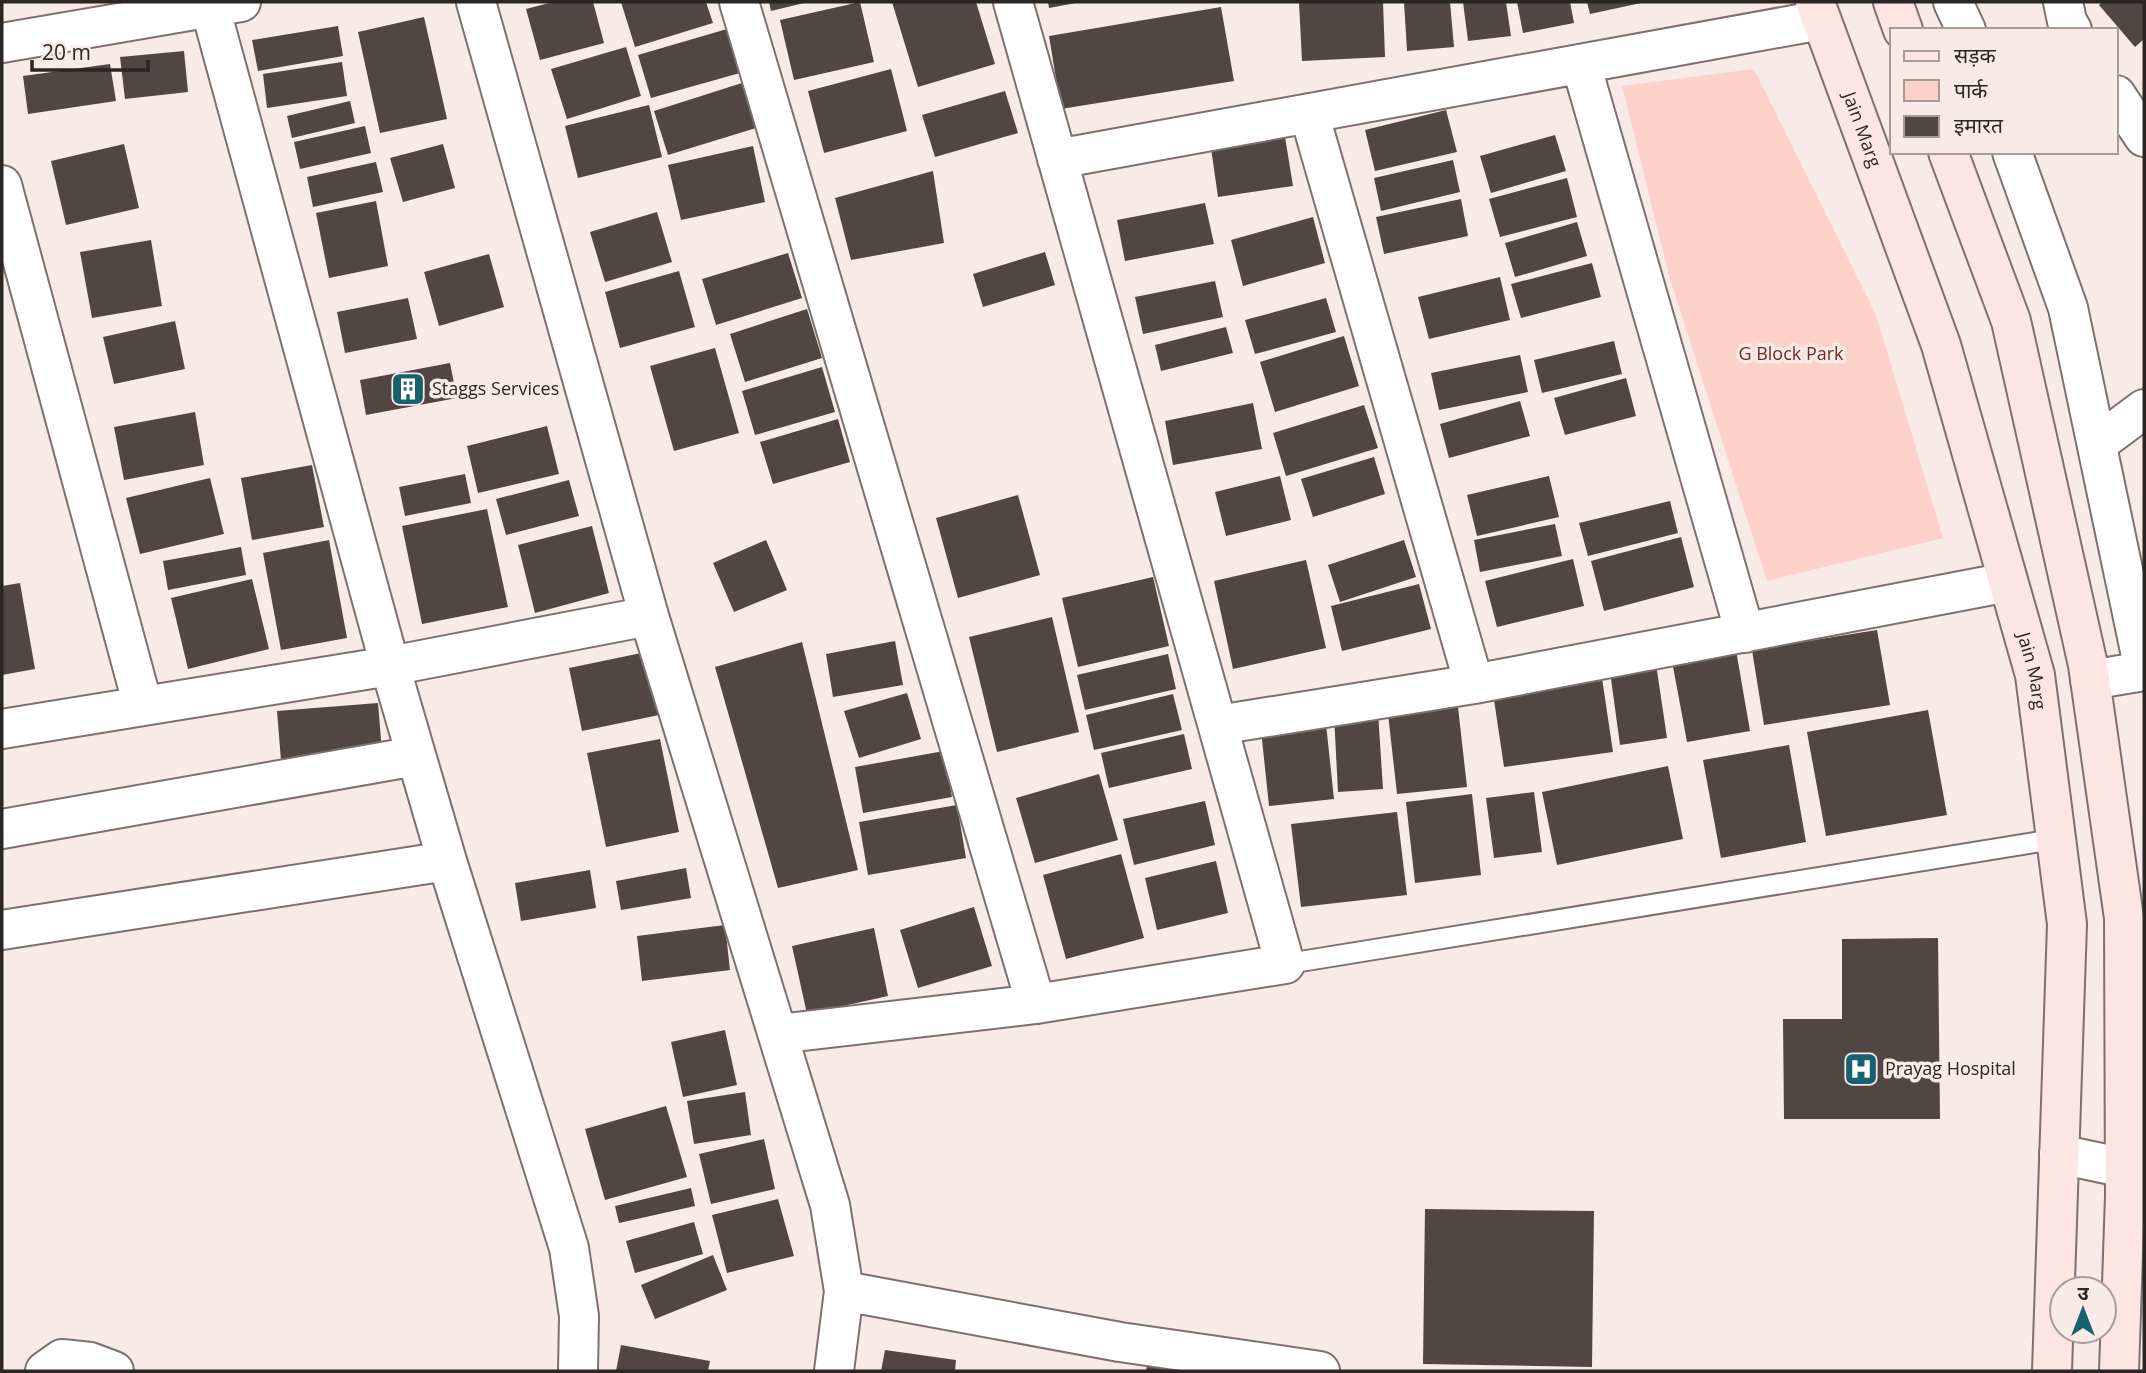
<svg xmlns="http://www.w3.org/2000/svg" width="2146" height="1373" viewBox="0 0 2146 1373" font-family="'Open Sans','Noto Sans Devanagari',sans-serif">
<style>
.green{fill:#fcd1ca}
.building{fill:#524644}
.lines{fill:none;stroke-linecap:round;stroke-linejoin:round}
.lane-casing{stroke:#7d706e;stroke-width:23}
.street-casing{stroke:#7d706e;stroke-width:42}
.secondary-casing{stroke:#7d706e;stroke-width:42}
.lane{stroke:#fff;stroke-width:19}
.street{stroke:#fff;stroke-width:38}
.secondary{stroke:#fde5e2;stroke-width:38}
.labels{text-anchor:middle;stroke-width:7;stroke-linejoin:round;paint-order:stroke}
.street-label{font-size:18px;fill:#2b2524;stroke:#f8eae7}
.park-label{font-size:18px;fill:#722a23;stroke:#f8eae7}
.poi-label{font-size:18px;fill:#2b2524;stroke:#f8eae7;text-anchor:start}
</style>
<rect width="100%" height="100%" fill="#f8eae7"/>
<path class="green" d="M1754,69L1876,315L1943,538L1767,581L1670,279L1622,86Z"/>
<path class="building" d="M553,2H593L604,43L540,60L526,9Z
M621,2H706L713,23L635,47Z
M769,2H804V3L771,11Z
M860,2L874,62L794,80L780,20Z
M892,2H976L995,64L918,87Z
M1048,2H1075L1076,3L1049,8Z
M1299,2H1383L1385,57L1302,61Z
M1404,2H1450L1454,47L1407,51Z
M1463,2H1506L1511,36L1468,41Z
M1517,2H1570L1574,23L1523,33Z
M1587,2H1641V3L1590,14Z
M2102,2H2144V39L2135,47L2099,5Z
M1221,7L1234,81L1061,109L1049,36Z
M424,17L447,119L380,133L358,32Z
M338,26L343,56L258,71L252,40Z
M727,29L740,73L651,98L638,55Z
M626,47L641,96L567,119L551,69Z
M184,51L188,92L125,99L120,57Z
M342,62L347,96L267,108L263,74Z
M110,64L116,101L28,114L23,76Z
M891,69L907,131L824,153L808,91Z
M742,83L756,128L668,155L654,111Z
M1005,91L1018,133L935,157L922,115Z
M350,101L355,123L292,138L287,116Z
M649,105L662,157L578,178L565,126Z
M1446,110L1457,152L1375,171L1365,130Z
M365,126L371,153L300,169L294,142Z
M1555,135L1566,171L1491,193L1480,156Z
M1285,137L1293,186L1218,197L1211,148Z
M124,144L139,208L66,225L51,161Z
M443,144L455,188L403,202L390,158Z
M753,146L765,202L681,220L668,165Z
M1453,160L1460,192L1381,211L1374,178Z
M376,162L383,192L313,207L307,177Z
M933,171L944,243L851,260L835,198Z
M1567,178L1577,217L1500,237L1489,199Z
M1461,199L1468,236L1384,254L1376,217Z
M376,201L388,266L329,278L316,213Z
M1205,203L1214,244L1125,261L1117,220Z
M657,212L672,262L605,282L590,232Z
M1313,217L1325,263L1243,286L1231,240Z
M1577,222L1587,256L1515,277L1505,243Z
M151,240L162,306L92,318L80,252Z
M1045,252L1055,285L983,307L973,274Z
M788,253L802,298L716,325L702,279Z
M489,254L504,307L439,326L424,272Z
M1592,263L1601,297L1521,318L1511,284Z
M679,271L695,327L620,348L605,292Z
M1500,277L1510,320L1429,339L1418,297Z
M1215,281L1223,317L1143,334L1135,297Z
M408,298L417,339L345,353L337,312Z
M1326,298L1336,332L1255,354L1245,320Z
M807,309L822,358L745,382L730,334Z
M175,321L185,369L114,384L103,337Z
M1226,327L1233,353L1161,371L1155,345Z
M1344,336L1359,386L1275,412L1260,362Z
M1614,341L1622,374L1542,393L1534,360Z
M715,348L739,433L674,451L650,366Z
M1520,355L1528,392L1439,410L1431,373Z
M450,363L457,398L366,415L360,380Z
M822,367L835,412L755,435L742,391Z
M1626,378L1636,416L1565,435L1554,398Z
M1520,401L1530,436L1449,458L1440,424Z
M1253,403L1262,449L1173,465L1165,421Z
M1364,405L1378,448L1286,476L1273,433Z
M195,412L204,465L124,480L114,427Z
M838,419L850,462L773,484L760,442Z
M547,426L559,474L478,493L467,446Z
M1374,457L1385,494L1313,517L1301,479Z
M312,465L324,527L252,540L241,478Z
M465,474L471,503L405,516L399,487Z
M1280,476L1291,520L1226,536L1215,492Z
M1549,476L1559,517L1477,536L1467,495Z
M210,478L224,534L140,554L126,498Z
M569,480L579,516L506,535L496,499Z
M1018,495L1040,575L958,598L936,518Z
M1670,501L1678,533L1588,556L1579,523Z
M487,509L508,607L422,624L402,526Z
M1555,524L1562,556L1480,572L1474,540Z
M592,526L609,593L535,613L518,545Z
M1681,537L1694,587L1604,611L1591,561Z
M329,540L347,638L281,650L263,553Z
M766,540L787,590L734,612L713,563Z
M1404,540L1416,577L1340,602L1328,565Z
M241,547L246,575L168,590L163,561Z
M1573,559L1584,606L1497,627L1485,581Z
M1306,560L1326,648L1233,669L1214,581Z
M1153,577L1169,646L1078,667L1062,598Z
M252,579L269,649L188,669L171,598Z
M20,583L35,669L2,675V586Z
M1419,584L1431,629L1342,651L1331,606Z
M1052,617L1079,732L997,752L969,637Z
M1877,630L1890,705L1764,725L1752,650Z
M895,641L903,685L833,697L826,654Z
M802,642L858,870L778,888L715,667Z
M1736,650L1750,731L1687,742L1672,661Z
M651,651L664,714L582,731L569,668Z
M1168,654L1176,689L1085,710L1077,675Z
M1655,657L1667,738L1620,745L1609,664Z
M1602,678L1613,752L1504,767L1493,693Z
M907,693L921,739L859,758L844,711Z
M1173,694L1182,730L1094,750L1086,715Z
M1457,698L1467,787L1397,794L1387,705Z
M378,703L384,776L283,785L277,711Z
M1928,710L1947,815L1826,836L1807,732Z
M1378,712L1383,789L1338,792L1334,715Z
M1326,724L1334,799L1269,806L1261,730Z
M1184,734L1192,769L1109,788L1101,753Z
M660,739L679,832L606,847L587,753Z
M1789,745L1806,842L1721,858L1703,760Z
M944,751L952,797L863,813L855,767Z
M1668,766L1683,839L1557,865L1542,792Z
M1099,774L1118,840L1035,863L1016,798Z
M1534,792L1542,852L1494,858L1486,798Z
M1472,794L1481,875L1415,883L1406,802Z
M1205,801L1215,845L1134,865L1123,819Z
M957,805L966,858L868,875L859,822Z
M1397,812L1407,895L1301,907L1291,824Z
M1121,854L1144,938L1066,959L1043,875Z
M1216,861L1228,913L1157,930L1145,878Z
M686,868L691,898L621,910L616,881Z
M590,870L596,908L521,921L515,883Z
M974,907L992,966L918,988L900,930Z
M725,925L730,970L642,981L637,936Z
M874,928L888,996L807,1014L792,946Z
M1938,938L1940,1119H1784L1783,1019H1842V939Z
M725,1030L737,1085L683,1097L671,1042Z
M745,1092L751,1135L694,1144L687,1101Z
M666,1106L687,1177L605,1200L585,1129Z
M764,1139L775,1189L711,1204L699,1154Z
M691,1188L695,1206L619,1223L615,1206Z
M778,1199L794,1256L727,1273L712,1215Z
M1425,1209L1594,1211L1592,1367L1423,1364Z
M694,1222L703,1254L635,1273L626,1241Z
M713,1255L727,1290L655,1319L641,1285Z
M621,1345L710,1361L708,1371H616Z
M885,1350L956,1360L955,1371H881Z
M1147,1365L1176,1370V1371H1146Z"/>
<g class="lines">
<g class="lane-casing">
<path id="lane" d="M1285,964L2056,839"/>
</g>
<g class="street-casing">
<path id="street" d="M476,2L649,616L830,1205L844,1291L834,1371
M739,2L1036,1004
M1953,2L1966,30
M2063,2L2067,21L2072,30
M210,7L390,666L447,861L569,1248L579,1316L578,1371
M2,43L241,2
M1581,64L1745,633
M2116,95L2144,137
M1309,113L1474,684
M2012,152L2068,308L2144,670
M1057,159L1821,20
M2,185L143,706
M2097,444L2144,409
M2090,680L2144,671
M1218,725L1474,684L2008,582
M2,729L390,666L649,616
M2,829L416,756
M2,930L447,861
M778,1034L1036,1004L1285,964L1013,2
M2059,1154L2125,1168
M844,1291L1120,1342L1320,1371
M45,1371L62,1359L90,1362L114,1371"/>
</g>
<g class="secondary-casing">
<g id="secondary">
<path id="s1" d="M1815,2L1941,345L2035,675L2067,924L2052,1371"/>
<path d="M1893,2L1903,30"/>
<path d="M1948,152L2011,321L2088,665L2124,918L2125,1196L2119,1371"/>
</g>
</g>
<use href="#lane" class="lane"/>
<use href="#street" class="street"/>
<use href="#secondary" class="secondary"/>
</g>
<defs>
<g id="building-square" transform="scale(1.75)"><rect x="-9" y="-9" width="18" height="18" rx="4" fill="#18626f" stroke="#f8eae7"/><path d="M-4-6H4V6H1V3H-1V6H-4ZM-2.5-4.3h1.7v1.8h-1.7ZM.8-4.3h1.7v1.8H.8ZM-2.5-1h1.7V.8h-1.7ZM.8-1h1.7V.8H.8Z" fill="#fff"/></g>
<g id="hospital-square" transform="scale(1.75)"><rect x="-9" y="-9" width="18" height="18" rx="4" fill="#18626f" stroke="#f8eae7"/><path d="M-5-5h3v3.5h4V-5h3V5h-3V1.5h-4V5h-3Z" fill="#fff"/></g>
</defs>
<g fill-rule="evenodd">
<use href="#building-square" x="408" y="389"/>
<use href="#hospital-square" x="1861" y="1069"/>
</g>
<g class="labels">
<g class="street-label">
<text dy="6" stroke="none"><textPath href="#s1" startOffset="136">Jain Marg</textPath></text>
<text dy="6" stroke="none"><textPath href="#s1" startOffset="704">Jain Marg</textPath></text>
</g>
<g class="park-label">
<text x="1791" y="360">G Block Park</text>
</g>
<g class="poi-label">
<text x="432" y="395">Staggs Services</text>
<text x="1885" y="1075">Prayag Hospital</text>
</g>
</g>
<rect width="2146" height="1373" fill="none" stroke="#2b2524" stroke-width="7"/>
<rect x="1890" y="28" width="228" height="126" fill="#f8eae7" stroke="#a69b99" stroke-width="2"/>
<rect x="1904" y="51" width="35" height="10" fill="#fde5e2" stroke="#a69b99" stroke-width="2"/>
<text x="1954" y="63" font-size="21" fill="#2b2524">सड़क</text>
<rect x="1904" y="80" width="35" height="21" fill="#fcd1ca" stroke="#a69b99" stroke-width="2"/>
<text x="1954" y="98" font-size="21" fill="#2b2524">पार्क</text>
<rect x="1904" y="116" width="35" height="21" fill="#524644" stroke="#a69b99" stroke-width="2"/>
<text x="1954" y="133" font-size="21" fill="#2b2524">इमारत</text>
<g transform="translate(2083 1310)"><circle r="33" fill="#f8eae7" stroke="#a69b99" stroke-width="2"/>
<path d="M0-5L12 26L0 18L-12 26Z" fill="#18626f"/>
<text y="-10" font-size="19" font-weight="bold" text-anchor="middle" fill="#2b2524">उ</text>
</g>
<path d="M32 60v10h116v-10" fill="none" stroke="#2b2524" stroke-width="3.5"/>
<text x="42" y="60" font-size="21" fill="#2b2524" stroke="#f8eae7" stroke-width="5" paint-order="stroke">20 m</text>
</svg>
